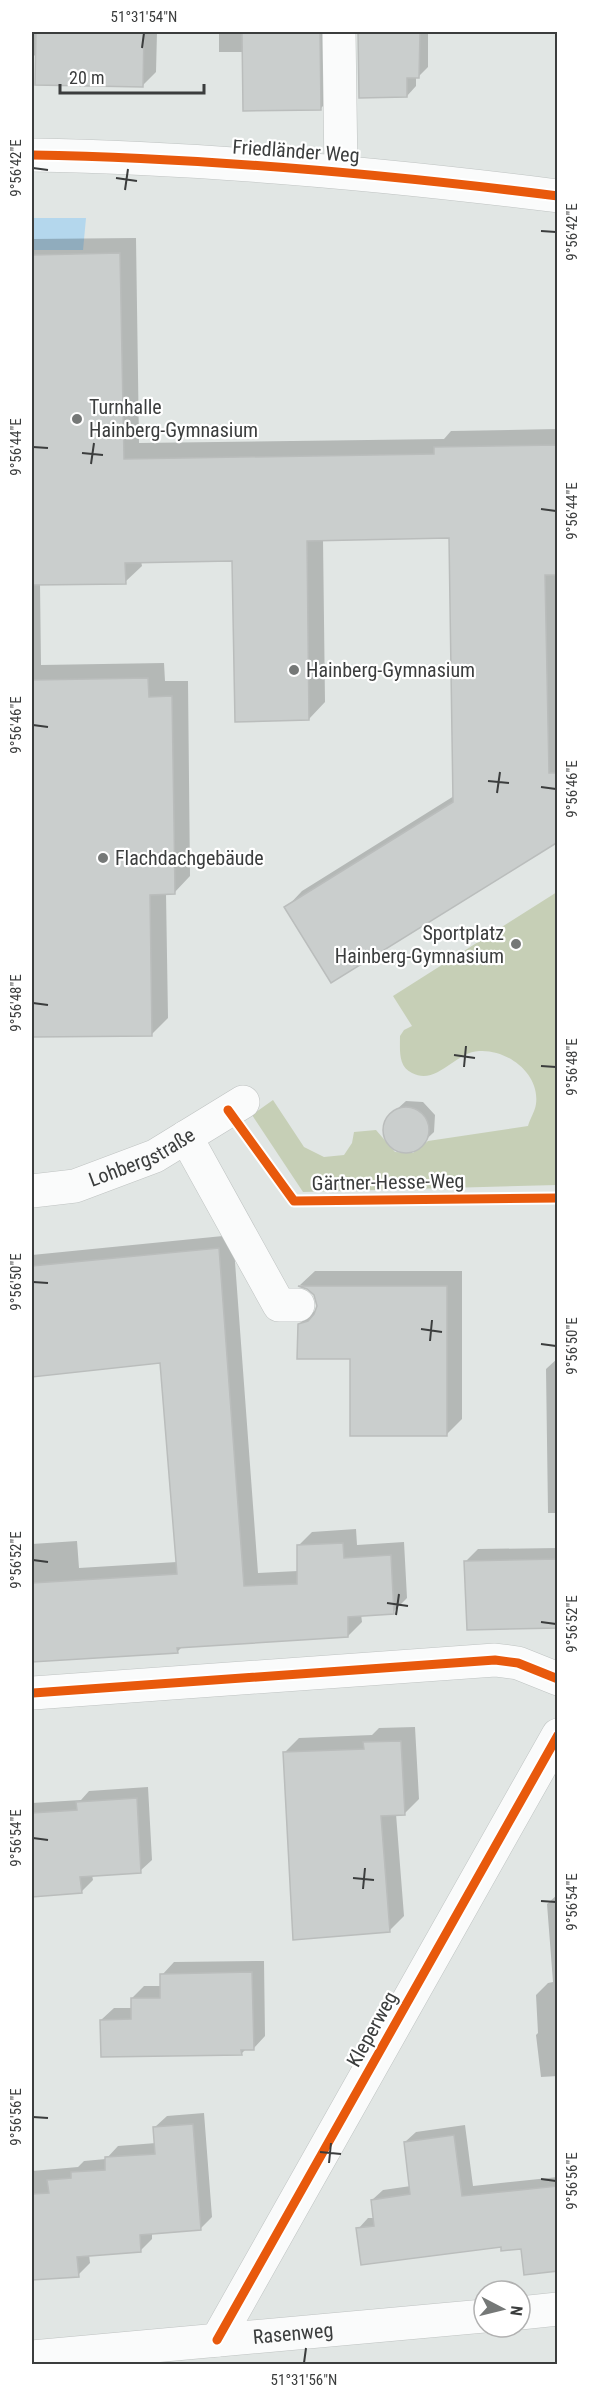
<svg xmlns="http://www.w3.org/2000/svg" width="589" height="2396" viewBox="0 0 589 2396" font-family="'Roboto Condensed',sans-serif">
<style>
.green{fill:#c6cfb6}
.water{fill:#b4d7ed}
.shadow{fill:#0003}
.building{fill:#cacecd;stroke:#babdbc;stroke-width:1.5}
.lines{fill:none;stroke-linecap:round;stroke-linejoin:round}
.minor-casing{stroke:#bfc3c2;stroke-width:34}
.minor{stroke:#fafbfb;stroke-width:33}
.cycleway-casing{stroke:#fff;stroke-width:13}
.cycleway{stroke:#e8590c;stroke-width:9}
.ticks{fill:none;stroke:#3b3d3d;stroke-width:2}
.poi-dot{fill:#757877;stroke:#fff;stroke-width:2}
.labels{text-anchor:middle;stroke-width:4.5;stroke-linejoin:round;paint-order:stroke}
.street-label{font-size:20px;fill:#3b3d3d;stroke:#fff}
.poi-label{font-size:20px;fill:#3b3d3d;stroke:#fff;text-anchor:start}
.neatline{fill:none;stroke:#3b3d3d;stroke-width:2}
.ticks-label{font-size:15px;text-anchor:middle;fill:#3b3d3d}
</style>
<rect width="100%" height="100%" fill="#e1e6e4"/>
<path class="green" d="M557,892V1185L303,1192L252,1115L273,1100L304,1147L324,1157L344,1155L352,1143L354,1132L376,1130L395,1152L413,1153L428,1141L528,1126C530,1119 535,1111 536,1104C540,1073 507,1049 479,1051C455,1052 437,1086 412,1073C398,1067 400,1050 400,1036L404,1030L412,1026L393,996Z"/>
<path class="water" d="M32,218H86L83,250H32Z"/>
<path class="shadow" d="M32,32H157L156,72L142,86L37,55L32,56Z
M219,32H329L330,99L321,108L244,52H219Z
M359,32H428V67L419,76H416V86L407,96H360Z
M136,238L139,443L444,439L451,431L558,429V840L286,908L302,891L454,796L450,537L323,539L325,702L309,719L234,560L141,561L142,566L125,582L40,584L41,665L164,663L165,681H188L190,876L174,893H166L168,1018L152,1034L32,1036V239Z
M406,1101L423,1102L435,1115L434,1132L413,1152L396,1151L384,1137L385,1120Z
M233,1235L258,1573L298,1571V1546L312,1532L356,1529L357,1545L404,1542L407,1598L393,1612L361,1614L362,1622L348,1636L183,1646L177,1652L32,1661V1544L77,1541L79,1568L177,1562L162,1361L32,1375V1255Z
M315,1271H462V1419L446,1435L352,1358L299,1324L318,1308L315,1294L308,1287L300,1285Z
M558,1358V1513H548L546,1369Z
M558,1548V1627L465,1562L478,1549Z
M415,1727L419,1799L404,1814H396L404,1916L389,1931L284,1753L299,1738L372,1735L379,1728Z
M148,1787L152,1860L140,1871L92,1875L93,1880L81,1892L32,1895V1803L81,1800L89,1791Z
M558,1894V2076L541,2077L536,2035L538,2033L536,1995L548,1983L553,1982L547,1904Z
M264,1961L265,2036L253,2049H246L241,2054L101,2020L114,2008H132V1998L144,1986H162V1975L174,1962Z
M204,2113L212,2217L200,2229L152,2233V2239L140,2251L89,2255L90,2263L78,2275L32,2279V2171L78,2167L84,2161L106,2159L118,2146L156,2143L155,2127L167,2116Z
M465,2125L473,2186L558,2177V2270L522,2247L358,2229L368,2218H375L372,2200L383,2190L411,2186L405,2142L416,2132Z"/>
<path class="building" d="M36,32H144L143,87L35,85Z
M242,32H320L321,110L243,111Z
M358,32H420L419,78H407V97L359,98Z
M120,253L124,459L434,454V447L558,445V575H545L549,773H558V842L331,983L284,907L453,802L449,538L307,541L309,720L235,722L232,561L125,563L126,584L32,585V255Z
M148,678L149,697L172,696L174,822L175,894L150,895L152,1036L32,1037V680Z
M383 1130a23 23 0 1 1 46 0a23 23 0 1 1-46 0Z
M219,1248L244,1586L297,1584V1545L343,1543L344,1558L391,1555L394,1614L348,1617V1637L177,1648L178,1653L32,1662V1583L177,1574L160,1363L32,1377V1266Z
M298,1286H447V1436H350V1359H297L298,1324L308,1321L314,1314L317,1306L314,1295L307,1289Z
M558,1559V1628L467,1630L464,1561Z
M401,1741L405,1815L381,1816L390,1932L293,1940L283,1752L364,1749L363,1742Z
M137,1798L141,1873L80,1877L82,1893L32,1897V1813L77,1810L76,1802Z
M252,1972L254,2050H241L242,2055L101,2057L100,2020L131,2019V1998H160V1974Z
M193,2124L201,2230L140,2235L141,2252L77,2257L79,2277L32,2280V2194L49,2193L47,2180L71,2178V2172L105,2170V2157L155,2154L153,2127Z
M454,2135L462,2196L558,2186V2271L524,2275L521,2249L501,2251V2247L361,2265L356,2228L374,2226L371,2200L410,2194L404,2142Z"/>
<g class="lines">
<g class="minor-casing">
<g id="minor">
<path d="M339,32L341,172"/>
<path d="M32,155C207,158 383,174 558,196"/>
<path d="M186,1137L279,1305H298"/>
<path id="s1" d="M32,1191L75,1186L155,1156L243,1102"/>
<path d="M33,1693L495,1660L518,1663L558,1679"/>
<path d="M520,2313L558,2309"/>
<path d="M217,2340L558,1735"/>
<path id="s2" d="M32,2357L484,2316"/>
</g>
</g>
<use href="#minor" class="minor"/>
<g class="cycleway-casing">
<path id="cycleway" d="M32,155C207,158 383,174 558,196
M228,1110L294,1201L558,1198
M33,1693L495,1660L518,1663L558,1679
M217,2340L558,1735"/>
</g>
<use href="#cycleway" class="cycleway"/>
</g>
<path class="ticks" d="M142,48L144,33M33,168L48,170M116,178L137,181M125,190L128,169M541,231L556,232M33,447L48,448M82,453L103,455M91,464L94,443M541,509L556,511M33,725L48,727M488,781L509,783M541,787L556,789M497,793L500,772M33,1003L48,1005M454,1055L475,1058M541,1066L556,1067M464,1067L466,1046M33,1282L48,1283M421,1329L442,1332M430,1341L432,1320M541,1344L556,1346M33,1560L48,1562M387,1603L408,1606M396,1615L399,1594M541,1622L556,1624M33,1838L48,1840M353,1878L374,1880M363,1889L365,1868M541,1901L556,1902M33,2117L48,2118M320,2152L341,2154M329,2163L331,2143M541,2179L556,2181M304,2363L306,2348"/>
<g class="poi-dot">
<circle cx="77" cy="419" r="6"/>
<circle cx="294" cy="670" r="6"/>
<circle cx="103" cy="858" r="6"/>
<circle cx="516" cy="944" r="6"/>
</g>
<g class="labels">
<g class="street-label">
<text transform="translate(296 151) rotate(4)" y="7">Friedländer Weg</text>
<text dy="7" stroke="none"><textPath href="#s1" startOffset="116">Lohbergstraße</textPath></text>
<text transform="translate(388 1182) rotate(-1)" y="7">Gärtner-Hesse-Weg</text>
<text transform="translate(372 2029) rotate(-61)" y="7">Kleperweg</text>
<text dy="7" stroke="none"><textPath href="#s2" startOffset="262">Rasenweg</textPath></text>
</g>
<g class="poi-label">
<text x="89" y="414">Turnhalle<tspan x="89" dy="23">Hainberg-Gymnasium</tspan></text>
<text x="306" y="677">Hainberg-Gymnasium</text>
<text x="115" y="865">Flachdachgebäude</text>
<text x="504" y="940" text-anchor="end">Sportplatz<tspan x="504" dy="23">Hainberg-Gymnasium</tspan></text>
</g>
</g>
<rect width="589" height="2396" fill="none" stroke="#ffffff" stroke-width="66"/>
<g transform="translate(502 2309) rotate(97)"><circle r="28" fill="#ffffff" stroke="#b1b1b1" stroke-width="1.5"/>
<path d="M0-4.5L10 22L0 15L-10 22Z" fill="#757877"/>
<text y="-9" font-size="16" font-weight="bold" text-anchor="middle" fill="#3b3d3d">N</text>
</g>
<path d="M60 84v9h144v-9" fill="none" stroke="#3b3d3d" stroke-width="3"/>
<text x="69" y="84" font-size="18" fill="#3b3d3d" stroke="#ffffff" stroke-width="4.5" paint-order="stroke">20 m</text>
<rect x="33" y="33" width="523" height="2330" class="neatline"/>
<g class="ticks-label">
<text x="144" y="22">51°31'54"N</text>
<text transform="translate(16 168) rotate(-90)" y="5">9°56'42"E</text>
<text transform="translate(572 232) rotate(-90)" y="5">9°56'42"E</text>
<text transform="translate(16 447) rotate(-90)" y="5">9°56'44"E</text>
<text transform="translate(572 511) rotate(-90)" y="5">9°56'44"E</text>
<text transform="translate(16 725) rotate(-90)" y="5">9°56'46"E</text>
<text transform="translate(572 789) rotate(-90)" y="5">9°56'46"E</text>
<text transform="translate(16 1003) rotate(-90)" y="5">9°56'48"E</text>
<text transform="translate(572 1067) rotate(-90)" y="5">9°56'48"E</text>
<text transform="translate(16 1282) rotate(-90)" y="5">9°56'50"E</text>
<text transform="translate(572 1346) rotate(-90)" y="5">9°56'50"E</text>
<text transform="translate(16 1560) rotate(-90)" y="5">9°56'52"E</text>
<text transform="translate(572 1624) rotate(-90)" y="5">9°56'52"E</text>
<text transform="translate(16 1838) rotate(-90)" y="5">9°56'54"E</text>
<text transform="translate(572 1902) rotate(-90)" y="5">9°56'54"E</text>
<text transform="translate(16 2117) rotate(-90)" y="5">9°56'56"E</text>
<text transform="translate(572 2181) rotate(-90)" y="5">9°56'56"E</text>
<text x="304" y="2385">51°31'56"N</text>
</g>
</svg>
